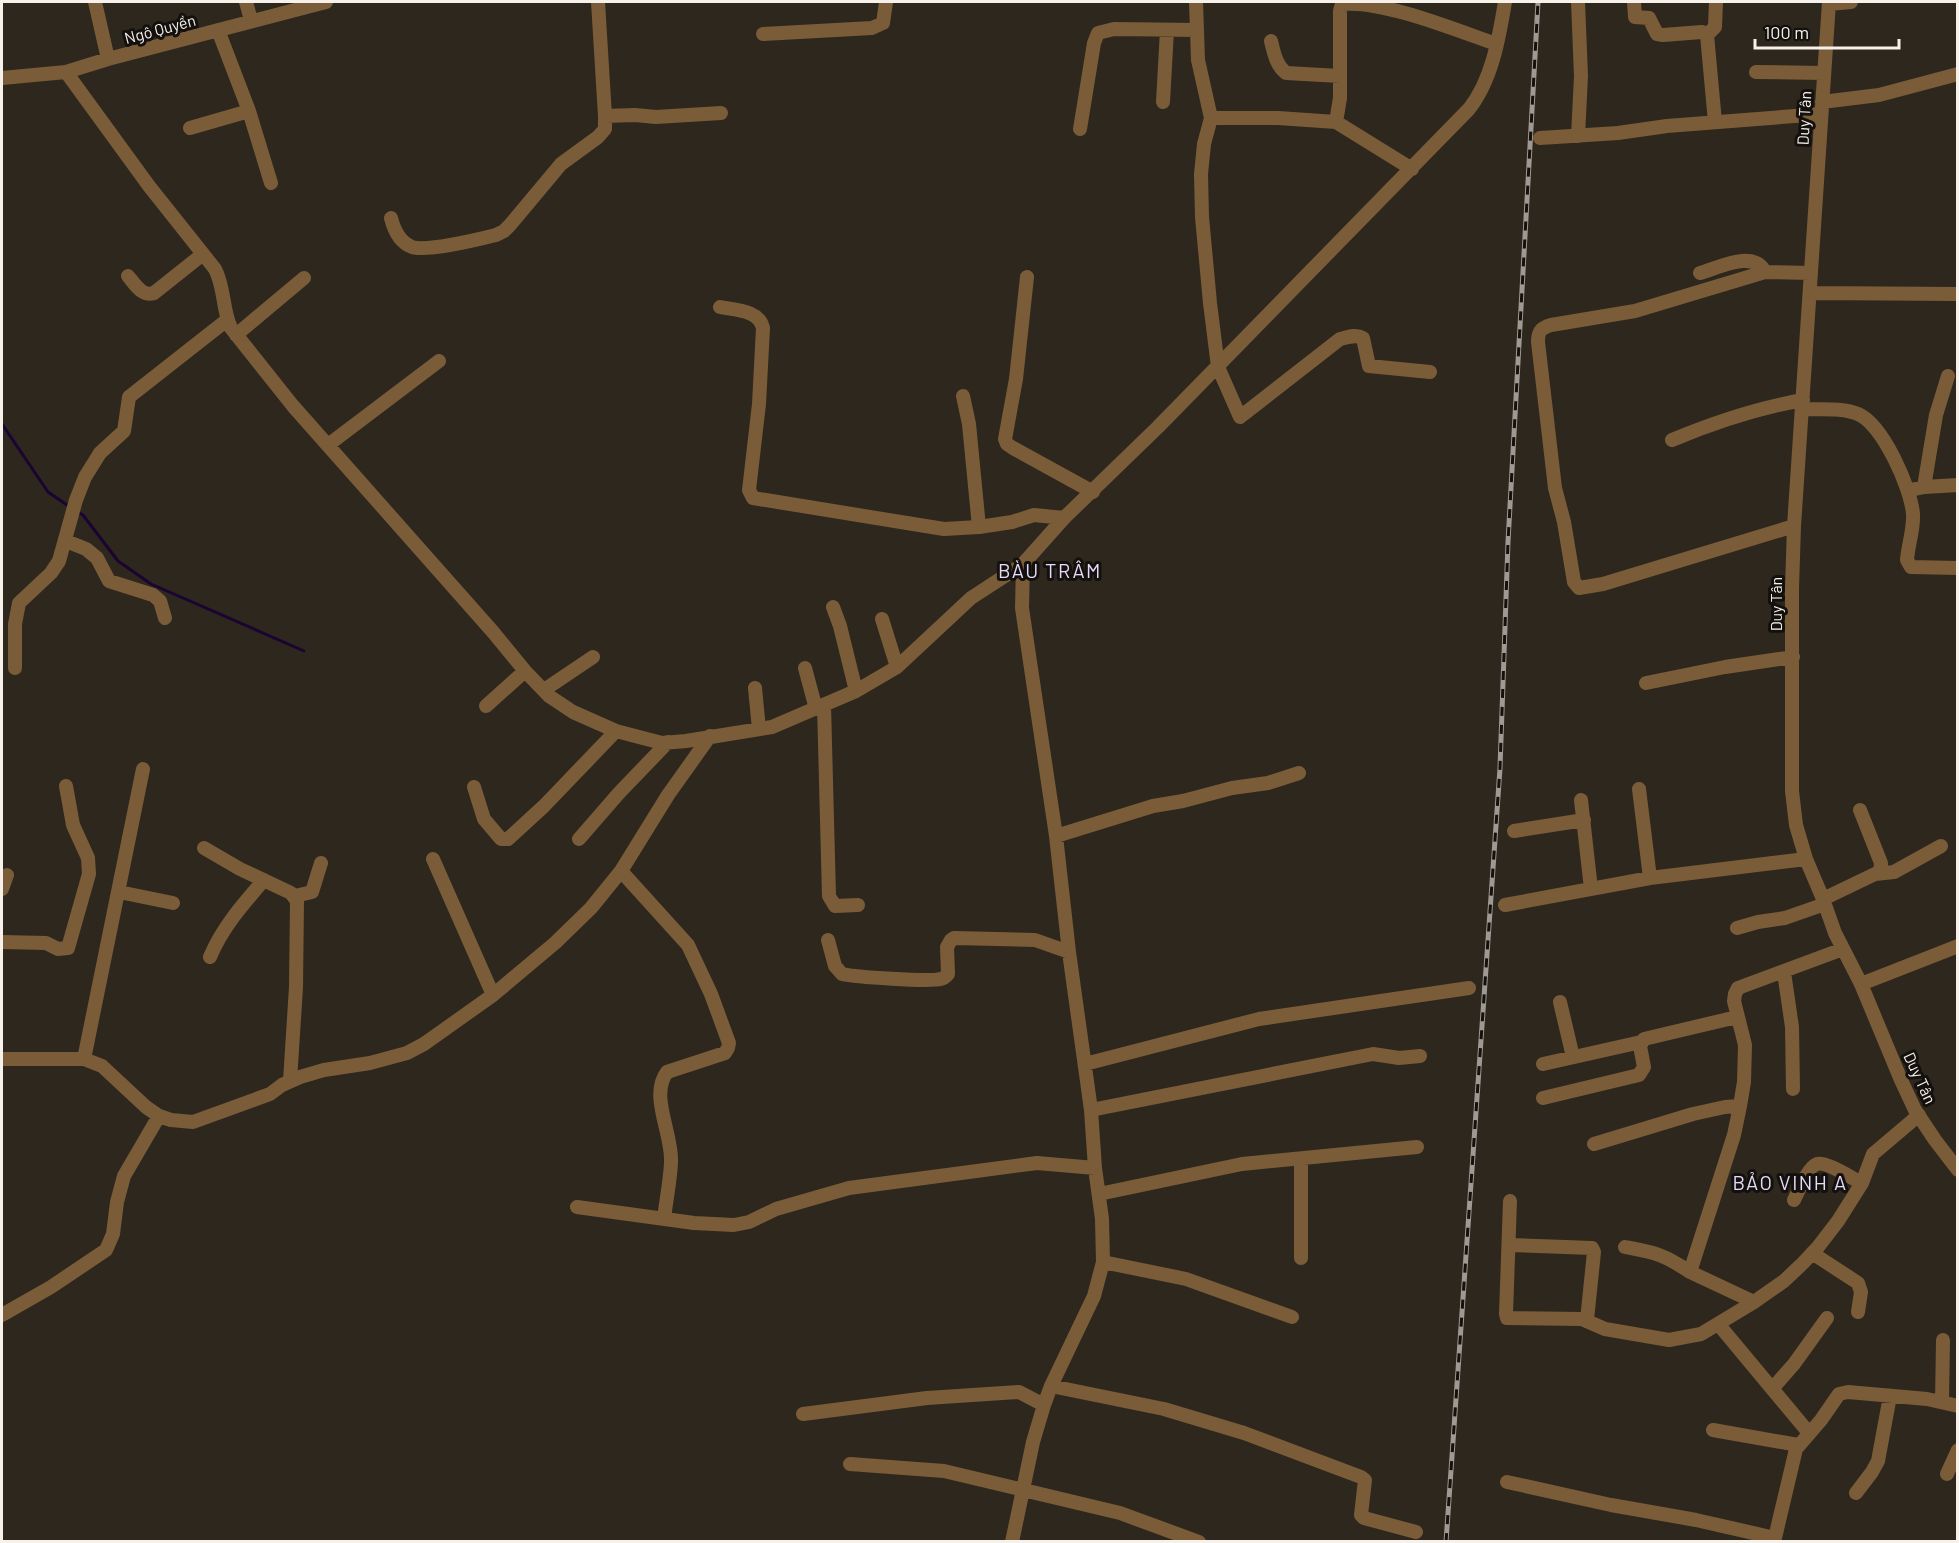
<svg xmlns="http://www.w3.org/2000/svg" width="1959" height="1543" viewBox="0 0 1959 1543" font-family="Barlow,sans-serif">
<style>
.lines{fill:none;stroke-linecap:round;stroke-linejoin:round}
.stream{stroke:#1b0432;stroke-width:3}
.minor{stroke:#7b5c38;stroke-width:14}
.rail-casing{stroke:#9f9992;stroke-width:5}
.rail{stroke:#13100d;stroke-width:3;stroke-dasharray:9;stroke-linecap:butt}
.labels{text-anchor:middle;stroke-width:6;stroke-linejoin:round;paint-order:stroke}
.street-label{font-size:16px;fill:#f6f1eb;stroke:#13100d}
.quarter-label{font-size:20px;letter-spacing:1.5px;fill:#e6dcf9;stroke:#13100d}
</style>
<rect width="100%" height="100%" fill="#2e271e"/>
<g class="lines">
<path class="stream" d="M2,424L48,492L70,507
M76,511L83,515L118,561L151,584L304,651"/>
<path class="minor" d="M95,2L108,59
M246,2L251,20
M598,2L605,116
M1196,2L1198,60L1211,118L1204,144L1201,174L1202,217L1210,303L1218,367L1240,417L1340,339C1348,337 1356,334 1363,338L1369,366L1430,372
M1634,2L1635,17L1649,18L1657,34L1663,35L1702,32L1707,35L1715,122
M1829,2L1794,526L1792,588V791L1796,825L1806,859L1823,899L1835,933L1861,984L1901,1080L1915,1110L1935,1140L1958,1170
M1829,4L1851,2
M218,30L249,111L271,183
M763,34L872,28L883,23L886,2
M1707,35L1715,27L1716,2
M1271,41C1274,53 1276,65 1286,73L1340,76
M66,72L149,186L215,269C225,288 222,309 231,328L293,406L493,632L525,671L549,696L573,712L616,731L662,743L686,741L772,727L856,691L897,667L971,598L1023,564
M1756,72L1824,73
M2,78L66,72L108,59L326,2
M1163,102L1167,30
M1822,102L1879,95L1958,74
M1211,118H1278L1336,122L1412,169
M1336,122L1340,98V11L1342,4C1383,0 1456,30 1496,44
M190,128L249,111
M1080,129L1094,43L1098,33L1114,29L1197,30
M1578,136L1581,76L1578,2
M1540,138L1618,133L1667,126L1821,114
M391,218C394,230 399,242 412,247C426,252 480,239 496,235L504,231L510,225L561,164L598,137L605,129V116L635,115L656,117L721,113
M1700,273C1718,268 1754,249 1765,272
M128,276C135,284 142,297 154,293L203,254
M1027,277L1016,379L1005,439L1007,444L1013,448L1093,492
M1810,293L1958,294
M720,307C735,310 759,310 763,328L759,404L749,490L753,498L944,529L979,527L1012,522L1034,515L1064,518
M236,335L304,278
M963,396L969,424L979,527
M1802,409C1819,410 1842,407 1858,414C1883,425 1911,488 1913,514C1914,529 1908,545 1907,560L1911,567L1958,568
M1672,440C1715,422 1757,408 1803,400
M328,445L439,361
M1924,487L1936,415L1948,376
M1915,489L1924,487L1958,485
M1794,526L1603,584L1579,588L1574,582L1564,522L1555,488L1538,342C1538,331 1541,328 1551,325L1635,311L1765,272L1811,273
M66,541L86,549L97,558L109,581L153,595L160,601L165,618
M833,607L840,626L856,691
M882,619L897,667
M15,668V624L19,603L51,573L59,561L76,500L85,477L100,453L124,431L129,397L227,320
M805,668L816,709
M1646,683L1725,667L1793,657
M755,688L759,729
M544,690L593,657
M824,705L829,896L835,906L858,905
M486,706L525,671
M474,787L484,819L501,839H508L544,806L616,731
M1639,789L1650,878
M1581,800L1591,889
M1860,810L1881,863L1880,873
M1514,831L1584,820
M1056,836L1153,806L1183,801L1232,788L1268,783L1299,773
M579,839L619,793L668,742
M204,848L240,869L291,893L297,901L296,987L290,1081
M433,859L493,995
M621,871L688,945L711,994L729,1043L728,1048L725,1053L667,1072C649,1096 673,1134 671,1163C670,1182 666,1201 664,1219
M2,889L7,875
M119,892L173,903
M295,896L312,892L321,863
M1823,899L1875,874L1894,872L1941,846
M1505,905L1650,878L1806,859
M1737,928L1758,922L1785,918L1825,904
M828,940L835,966L842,974C855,977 928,982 941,979C945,978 945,977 948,974L947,947L951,940L954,938L1035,940L1069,952
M2,942L46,943L58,949L68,948L89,874L88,858L73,825L66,786
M210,957C222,928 243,904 264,880
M1784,972L1792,1027L1793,1089
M1861,984L1958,946
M1560,1002L1573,1057
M2,1059H84L102,1066L146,1107L159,1116L171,1120L193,1122L270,1094L282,1085L300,1077L324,1070L370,1063L407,1053L424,1044L493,995L555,943L591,908L621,871L668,795L710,736
M84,1059L143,769
M1085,1064L1259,1019L1469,988
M1543,1064L1641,1042
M1543,1098L1639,1075L1644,1067L1640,1046L1644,1039L1737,1017
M1091,1110L1373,1054L1399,1058L1420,1056
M1594,1144L1693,1114L1725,1107L1740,1106
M1301,1159V1258
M1099,1194L1242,1164L1417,1147
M1794,1200C1798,1192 1809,1166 1817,1164C1826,1161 1853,1179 1862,1183
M1510,1201L1506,1314L1507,1318L1582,1319L1605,1329L1669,1340L1701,1334L1754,1302L1784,1281L1803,1263L1818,1247L1838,1221L1862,1183L1873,1154L1919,1115
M577,1207L694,1223L734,1225L749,1222L776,1209L849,1188L1037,1163L1095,1168
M1509,1245L1592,1248L1594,1252L1587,1320
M1625,1247C1656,1253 1663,1254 1690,1272
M1812,1253L1858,1283L1861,1292L1858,1312
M1103,1262L1186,1279L1292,1317
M1754,1302L1690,1272L1734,1135L1740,1106L1744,1082L1745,1045L1734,1001L1735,994L1738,988L1843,949
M2,1315L51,1287L106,1250L113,1234L117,1202L124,1176L159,1116
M1719,1325L1809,1433
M1051,1386L1164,1409L1244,1433L1361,1477L1365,1480L1361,1515L1364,1518L1416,1532
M1772,1389L1794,1364L1827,1318
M1942,1402L1943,1340
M803,1414L927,1398L1019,1392L1044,1405
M1713,1430L1798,1445
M850,1464L944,1471L1120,1513L1199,1542
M1947,1474L1958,1450
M1507,1482L1611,1505L1696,1520L1775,1538
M1856,1493L1872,1472L1878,1461L1890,1396
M1012,1542L1033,1442L1044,1405L1051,1386L1094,1296L1103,1262L1102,1219L1095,1168L1091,1110L1069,952L1056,836L1022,608L1023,564L1064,518L1158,427L1469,109C1492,80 1499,38 1505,2
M1774,1542L1796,1449L1821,1420L1839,1394L1848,1392L1927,1399L1958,1406"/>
<g class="rail-casing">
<path id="rail" d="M1446,1542L1500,768L1508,542L1538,2"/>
</g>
<use href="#rail" class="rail"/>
</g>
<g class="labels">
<g class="street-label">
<text transform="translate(160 29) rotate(-15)" y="6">Ngô Quyền</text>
<text transform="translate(1804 118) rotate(-87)" y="6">Duy Tân</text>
<text transform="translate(1776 604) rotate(-90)" y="6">Duy Tân</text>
<text transform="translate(1920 1078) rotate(65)" y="6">Duy Tân</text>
</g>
<g class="quarter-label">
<text x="1050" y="578">BÀU TRÂM</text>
<text x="1790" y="1190">BẢO VINH A</text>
</g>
</g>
<rect width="1959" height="1543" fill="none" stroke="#f6f1eb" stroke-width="6"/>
<path d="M1755 39v9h144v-9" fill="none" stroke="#f6f1eb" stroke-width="3"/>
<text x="1764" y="39" font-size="18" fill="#f6f1eb" stroke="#13100d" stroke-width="4.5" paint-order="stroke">100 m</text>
</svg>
